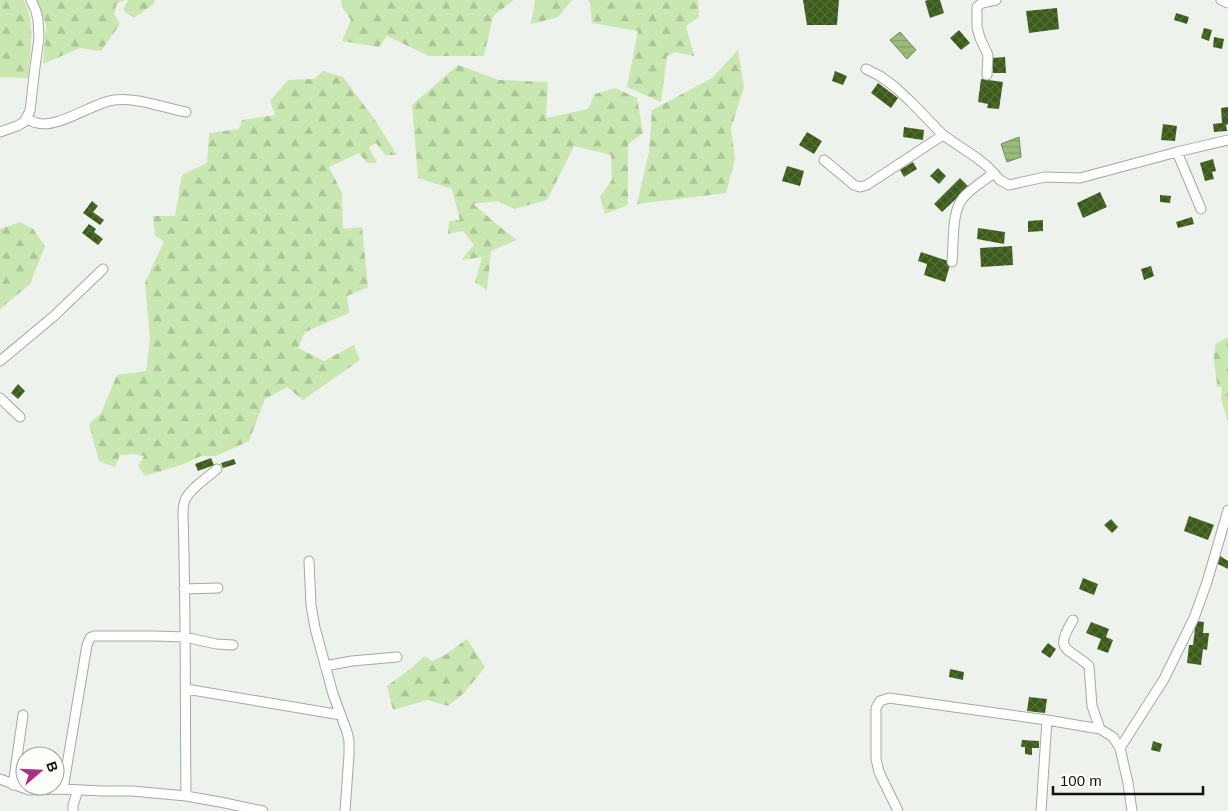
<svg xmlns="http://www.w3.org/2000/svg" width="1228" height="811" viewBox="0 0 1228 811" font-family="Helvetica,sans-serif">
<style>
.forest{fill:url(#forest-firs)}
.water{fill:url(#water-rules);stroke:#708a5a}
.building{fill:url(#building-cross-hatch)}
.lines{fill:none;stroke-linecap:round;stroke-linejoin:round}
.street-casing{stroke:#a5a8a3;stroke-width:11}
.street{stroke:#fff;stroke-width:9}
</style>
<defs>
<pattern id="forest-firs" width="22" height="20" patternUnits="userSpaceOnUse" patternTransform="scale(1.25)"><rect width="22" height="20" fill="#c9e7b1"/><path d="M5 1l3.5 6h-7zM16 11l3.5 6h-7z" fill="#acc597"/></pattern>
<pattern id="water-rules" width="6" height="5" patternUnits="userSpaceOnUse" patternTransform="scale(1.25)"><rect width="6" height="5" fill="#98bd79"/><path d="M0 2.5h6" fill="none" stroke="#82a268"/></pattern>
<pattern id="building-cross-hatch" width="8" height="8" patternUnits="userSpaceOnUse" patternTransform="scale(1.25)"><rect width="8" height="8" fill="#3b5b19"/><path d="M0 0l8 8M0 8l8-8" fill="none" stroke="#546e39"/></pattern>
</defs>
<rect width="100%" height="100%" fill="#eef2ec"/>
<path class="forest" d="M0,0H24C36,24 30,52 28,78L0,77Z
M36,0H126L117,3L114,14L120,24L101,51L80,48L43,64L46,25Z
M128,0H154L155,3L134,18L123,10Z
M341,0H514L493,16L484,56H429L387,36L379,47L342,41L351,20L342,7Z
M535,0H572L558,17L531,24Z
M588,0H698L699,17L686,26L694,56L675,52L667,56L661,102L627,87L638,31L592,23L590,3Z
M738,50L744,87L731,128L735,159L726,193L637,204L649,152L652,110L712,78Z
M458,65L499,80L548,82L546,118L588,109L595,94L615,88L637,98L643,133L628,144V205L605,214L600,197L612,180L611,155L574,146L547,200L514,209L498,201L473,204L516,240L491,251L487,290L475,282L482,257L461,260L474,245L463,231L448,234L449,221L460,220L452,189L418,178L412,105Z
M323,71L343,77L375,120L397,155H385L376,143L369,147L377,163H367L359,153L329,167L342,193L343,229L362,227L368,287L347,296L349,313L305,332L298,348L324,361L354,345L360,360L303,400L287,387L265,399L249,441L216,456H201L184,464L145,476L138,466L144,456L131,454L120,455L115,467L99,461L89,424L101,413L117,375L146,371L150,339L145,283L164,241L155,236L153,216H175L182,175L207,163L209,133L239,129L242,120L275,115L270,101L288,80L314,79Z
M20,222L33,229L45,246L30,284L0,309V229Z
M1228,337V422L1221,399L1222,387H1217C1217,378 1215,370 1214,361C1213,355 1216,350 1215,344Z
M467,639L485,667L464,693L448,706L427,700L393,710L387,686L405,673L425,656L432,661L445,655Z"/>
<path class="water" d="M900,32L916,50L907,59L890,40Z
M1019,137L1021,157L1007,162L1001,144Z"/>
<path class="building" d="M803,0H839L837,25H807Z
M928,0H940L944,13L930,18L925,1Z
M1057,8L1059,29L1029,33L1026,11Z
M1176,13L1189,17L1187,24L1174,20Z
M1204,28L1212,30L1209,41L1201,38Z
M959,30L970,43L961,50L950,38Z
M1214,37L1224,39L1222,49L1213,47Z
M1005,57L1006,73H993L992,58Z
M835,71L847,76L843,85L832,81Z
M981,79L1003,82L999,109L987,108L988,104L978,102Z
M878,83L898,98L891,108L871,93Z
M1228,107V124L1226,125L1227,131L1214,132L1213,124L1222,123L1221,108Z
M1163,124L1177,126L1175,141L1161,140Z
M904,127L924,130L923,140L903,137Z
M807,132L822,141L814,154L799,145Z
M1213,159L1216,171L1212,172L1214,179L1205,181L1200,163Z
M913,162L917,169L904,177L900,170Z
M787,166L804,171L800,186L782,181Z
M938,168L946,176L939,184L930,176Z
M960,178L970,188L960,199L958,197L942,212L934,204Z
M1100,192L1107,207L1083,218L1077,203Z
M1160,195L1171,196L1170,203L1160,202Z
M92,201L98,206L93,212L104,220L100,225L83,213Z
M1192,217L1194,224L1178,228L1176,222Z
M1043,220V231L1028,232V221Z
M89,224L96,229L94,232L103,239L98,245L82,233Z
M978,228L1005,232L1004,244L977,239Z
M1012,246L1013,265L981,267L980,248Z
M921,252L951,262L945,282L924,275L927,264L918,261Z
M1151,266L1154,276L1144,280L1141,269Z
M18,384L25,391L18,399L11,393Z
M211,458L214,465L198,471L195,464Z
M234,459L236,464L223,468L221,463Z
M1189,516L1214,525L1208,540L1184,531Z
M1111,519L1118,527L1112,533L1104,525Z
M1220,556L1228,561V569L1216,563Z
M1083,578L1098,584L1094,595L1079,589Z
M1196,621L1204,622L1203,633H1209L1207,650L1203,649L1201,665L1187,663L1189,645H1193Z
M1091,622L1109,629L1106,637L1113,640L1108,653L1097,649L1101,639L1086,633Z
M1048,643L1056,649L1050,658L1041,652Z
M950,669L964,672L963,680L949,677Z
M1029,697L1047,699L1045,713L1027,711Z
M1022,740L1039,741V748H1032V755L1025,754V747H1021Z
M1153,741L1162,744L1160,752L1151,750Z"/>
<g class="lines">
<g class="street-casing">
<path id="street" d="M1221,0L1228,3
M866,69L880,76L895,87L911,102L943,135L977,158L987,166L1000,180L1009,185L1045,177L1080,178L1177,152L1228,140
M987,75L988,55L980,38L977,27V7L982,3L996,0
M26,119C30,120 33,122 37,123C58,129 92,103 114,100C138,97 163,108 186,112
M0,132L17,126L24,122L30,111L35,67L39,38L38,20L36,11L31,0
M1177,152L1201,209
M824,160L854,185L860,187L867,185L943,135
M952,262C954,244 951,212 963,198C971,188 984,181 994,173
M0,361L54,316L103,269
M0,398L20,417
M309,561L311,605L315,628L333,694L347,732L349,741V755L345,811
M184,589L218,588
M1073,620C1053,652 1068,647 1089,666L1092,706L1100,729
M325,666L352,661L397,657
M186,689L341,715
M1120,748L1164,679L1194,618L1207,582L1228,510
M0,779L29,790L63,789L102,791H132L186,796L220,802L263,811
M13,785L23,715
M63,789L87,645L90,638L94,636H153L185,637L216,644L233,645
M186,796C185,702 186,608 183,515C183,509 183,503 186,498C192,487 207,478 217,469
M73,811V805L78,790
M898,811L879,772L876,759V708L880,701L889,698L1047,720L1100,729L1113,737L1120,748L1128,783L1132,811
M1041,811L1047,720"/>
</g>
<use href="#street" class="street"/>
</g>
<g transform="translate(40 771) rotate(71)"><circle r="24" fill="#fcfff9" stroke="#9ea19c"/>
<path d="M0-4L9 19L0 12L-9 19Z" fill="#a83086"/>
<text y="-8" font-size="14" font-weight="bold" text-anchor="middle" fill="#121311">B</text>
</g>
<path d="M1053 786v8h150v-8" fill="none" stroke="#121311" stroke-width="2.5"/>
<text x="1060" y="786" font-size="15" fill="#121311" stroke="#fcfff9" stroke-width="4" paint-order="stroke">100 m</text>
</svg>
